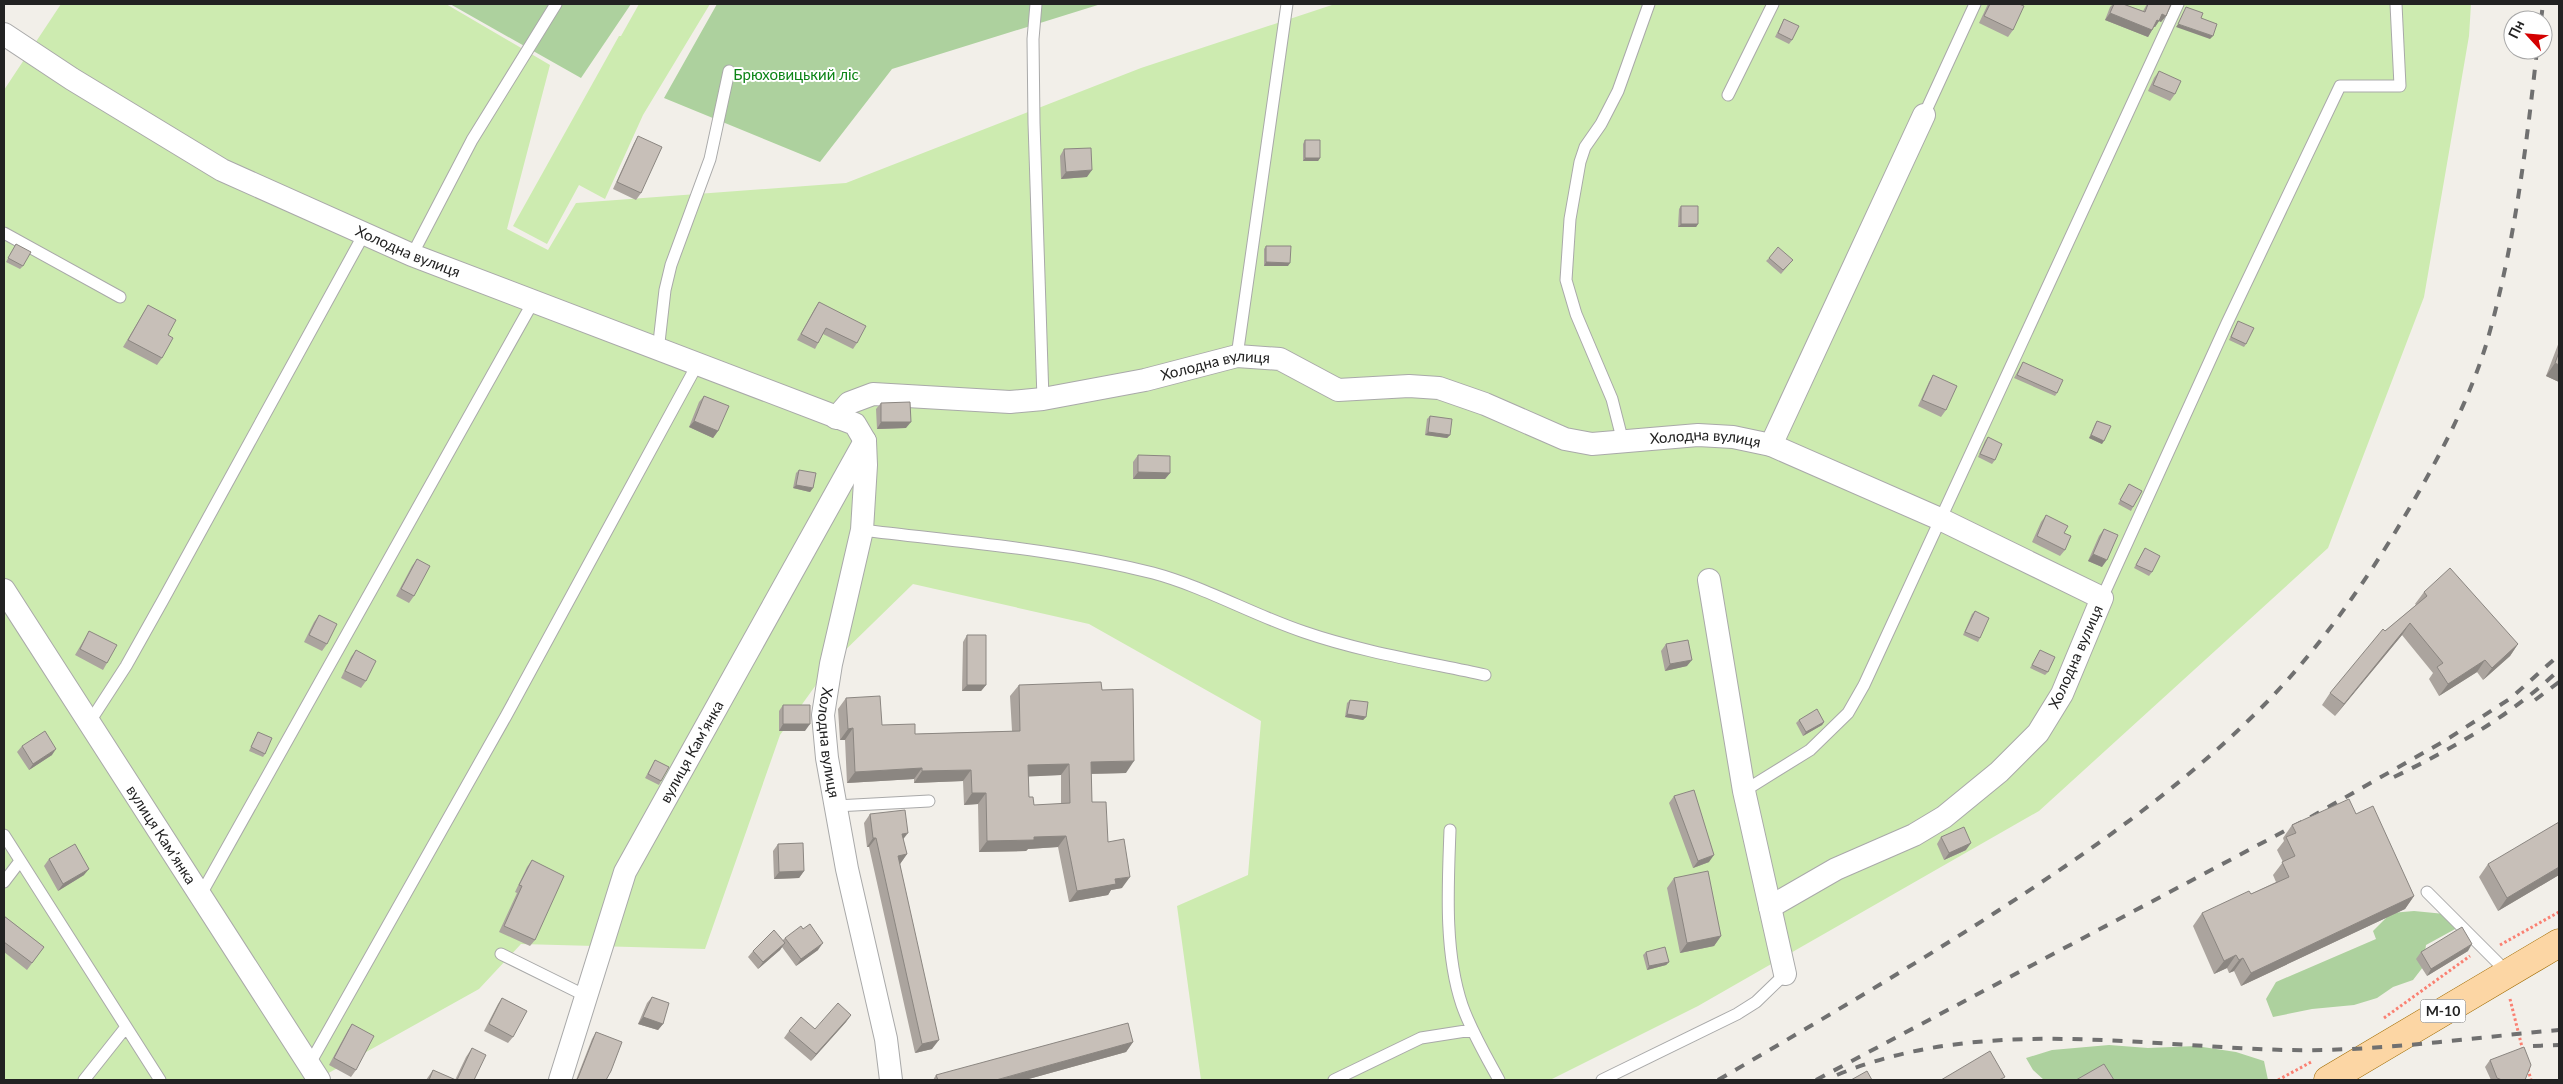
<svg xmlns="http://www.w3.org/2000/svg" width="2563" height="1084" viewBox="0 0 2563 1084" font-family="Lato,sans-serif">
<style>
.grass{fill:#cdebb0}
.forest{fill:#add19e}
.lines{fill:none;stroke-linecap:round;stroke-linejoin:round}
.lane-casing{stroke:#a9a9a9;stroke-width:13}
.street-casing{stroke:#a9a9a9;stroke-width:24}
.primary-casing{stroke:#a06b00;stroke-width:29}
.path{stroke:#fa8072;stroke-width:3;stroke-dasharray:2.5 2.5;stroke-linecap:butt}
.lane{stroke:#fff;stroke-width:11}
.street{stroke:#fff;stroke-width:22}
.primary{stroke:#fcd6a4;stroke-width:28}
.rail{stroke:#707070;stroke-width:4;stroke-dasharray:10 10;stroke-linecap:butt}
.wall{fill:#aba49e;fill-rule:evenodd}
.shaded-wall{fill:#8b8681}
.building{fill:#c7bfb8;stroke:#8b8681;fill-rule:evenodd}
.labels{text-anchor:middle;stroke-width:4;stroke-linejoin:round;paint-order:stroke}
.shield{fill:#fff;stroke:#646464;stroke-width:1}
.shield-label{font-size:14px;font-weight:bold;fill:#222}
.park-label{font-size:15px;fill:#0c8416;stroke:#fff}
.street-label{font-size:15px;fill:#222;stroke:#fff}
</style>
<rect width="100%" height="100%" fill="#f2efe9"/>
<path class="grass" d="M61,4H446L550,65L507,229L548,250L576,203L846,183L1141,68L1335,4H2471L2469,36L2424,297L2328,548L2039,811L1698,1006L1550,1080H1201L1177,906L1248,875L1261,721L1089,624L913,584L831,664L780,735L705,949L521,944L479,989L316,1080H4V90Z
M639,4H710L643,115L605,199L579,185L547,244L513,226L619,36H621Z"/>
<path class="forest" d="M450,4H631L581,78Z
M717,4H1101L892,69L820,162L664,98Z
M2414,911L2455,915L2457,928L2426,945L2423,967L2413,980L2393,987L2377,998L2354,1005L2312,1009L2273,1017L2266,999L2276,982L2376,939L2373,931L2391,913Z
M2109,1045L2148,1048L2196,1046L2236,1052L2264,1061L2268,1080H2044L2033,1070L2026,1058L2052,1050Z"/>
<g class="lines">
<g class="lane-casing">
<path id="lane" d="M1036,4L1033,39L1034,123L1043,399
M1728,95L1773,4
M1924,115L1975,4
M4,233L120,297
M412,255L472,140L556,4
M658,351L665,290L671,265L710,159L729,71
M1237,356L1287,4
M1623,442L1612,399L1576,314L1566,280L1570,219L1580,162L1585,147L1601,124L1618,91L1649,4
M862,530C959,542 1058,549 1153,573C1205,587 1253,615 1304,632C1362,652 1425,662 1485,675
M2102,598L2227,323L2340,86H2400L2396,4
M89,723L126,666L163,600L364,234
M1744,791L1810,750L1848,713L1864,685L2178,4
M836,806L929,801
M1450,830C1448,885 1444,952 1462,1005C1471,1031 1486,1056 1499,1080
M4,835L160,1080
M4,882L20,861
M2427,892L2507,972
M200,896L533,302
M501,954L586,996
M309,1065L506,716L697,365
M84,1080L126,1027
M1334,1080L1421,1038L1472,1030
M1602,1080L1737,1014L1756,1002L1785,974"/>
</g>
<g class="street-casing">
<g id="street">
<path id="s1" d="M4,34L72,79L222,170L412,255L855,424L865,441L866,465L862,530L831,664L823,715L827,758L847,869L886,1039L891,1080"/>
<path id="s2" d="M836,418L849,403L873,394L1010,402L1043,399L1145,380L1237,356L1280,359L1338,390L1409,386L1439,388L1485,404L1565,439L1592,444L1698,435L1733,437L1771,445L1940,519L2102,598L2062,694L2038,733L1999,772L1944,817L1914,835L1836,869L1770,907"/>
<path d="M1771,445L1924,115"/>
<path d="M1709,580L1744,791L1785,974"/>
<path d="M4,590L319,1080"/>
<path d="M560,1080L625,872L865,441"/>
</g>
</g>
<g class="primary-casing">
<path id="primary" d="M2328,1080L2559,943"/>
</g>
<path class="path" d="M2500,945L2559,912
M2510,999L2523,1051
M2384,1018L2470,956
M2528,1069L2531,1080
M2278,1080L2313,1061"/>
<use href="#lane" class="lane"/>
<use href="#street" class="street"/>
<use href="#primary" class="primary"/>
<path class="rail" d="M2541,20L2543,4
M2535,700L2559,682
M2394,777C2454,748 2510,716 2559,670
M2533,1046L2559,1045
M1837,1075C1978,1016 2137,1046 2285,1050C2377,1052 2468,1038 2559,1030
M1718,1080C1811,1026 1903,972 1993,914C2089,852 2183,787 2264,705C2320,648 2368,579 2409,509C2439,457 2468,403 2486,345C2514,249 2526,150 2537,50
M1816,1080L2309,818L2446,740L2511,698L2559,655"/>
</g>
<path class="wall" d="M1988,4H2019L2013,30L2008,37L1979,23Z
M2113,4H2123L2143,11L2147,4H2171L2166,16L2161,22L2159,21L2155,27H2154L2148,37L2105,20L2110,7Z
M1784,19L1792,40L1789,44L1775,37Z
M2159,71L2175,94L2170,101L2148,91L2154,78Z
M638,136L641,193L636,200L613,189L634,143Z
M1305,140L1320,158L1318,161H1303V144Z
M1064,149L1087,177L1061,179L1060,156Z
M1681,206L1698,224L1696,227H1678L1679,209Z
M16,244L23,266L20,269L6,262Z
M1266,246L1288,266H1264V249Z
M1769,258L1793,260L1781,274L1766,261Z
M819,302L857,343L853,349L823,334L815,349L797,340L815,308Z
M148,305L168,335L162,358L157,365L123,347Z
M2238,321L2246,344L2244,347L2229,340L2236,325Z
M2559,342V382L2546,376Z
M2023,362L2057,393L2055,396L2014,378Z
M1933,375L1946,410L1941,417L1918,406L1929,382Z
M704,396L718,431L713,438L689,427L699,402Z
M881,403L906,428L877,429L876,409Z
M1430,416L1450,435L1447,438L1425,435L1427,419Z
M2097,421L2102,444L2089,438L2095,424Z
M1988,437L1995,460L1992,464L1978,457L1985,441Z
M1138,455L1170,473L1165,479H1133V462Z
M799,470L813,488L810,492L793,488L796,473Z
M2129,484L2133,507L2131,511L2118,504Z
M2046,515L2064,533L2065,550L2060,556L2032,542L2041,522Z
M2104,529L2102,567L2088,561L2099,536Z
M2145,548L2152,572L2149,576L2134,568Z
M417,559L414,596L409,603L396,596L412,566Z
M2424,592L2518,644L2510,656L2483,680L2477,672L2439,696L2429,679L2433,673L2402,635L2335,716L2322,705L2330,693L2385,631L2416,605L2415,604Z
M1975,611L1980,638L1978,642L1963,635L1972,614Z
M319,615L327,644L322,651L304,642L314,622Z
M89,631L107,663L103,670L75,655L85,638Z
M967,635L986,685L981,691H962L963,642Z
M1666,644L1687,666L1665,671L1661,651Z
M356,650L366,681L361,688L341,678L351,657Z
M2040,650L2048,672L2045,675L2030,668Z
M1019,685L1102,690L1126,773L1091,774L1092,802L1108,842L1122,888L1111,890L1108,895L1069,902L1058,847L1028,849L1026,851L979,852L978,804L964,805L963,781L914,783V779L847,783L845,740H840L838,709L846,698L882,725L915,734L1012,731L1010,696ZM1061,775V804L1034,805L1029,797L1028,776Z
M1350,700L1366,717L1363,720L1345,717L1347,703Z
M783,705L805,731H779V711Z
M1799,720L1824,722L1822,725L1803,736L1796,723Z
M258,732L265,754L263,757L249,751Z
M22,746L52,755L29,770L17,752Z
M655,760L661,781L659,785L645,778Z
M1674,796L1709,862L1693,868L1669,803Z
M870,814L903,839L907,854L900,864L932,1049L915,1053L869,847H867L864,823Z
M2356,814L2414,896L2405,909L2241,986L2234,971L2229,973L2227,968L2214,974L2193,926L2202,913L2251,894L2276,882L2273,875L2283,862L2277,850L2284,841L2283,838L2292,825Z
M1941,837L1966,850L1944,860L1937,844Z
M778,844L804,871L799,878L774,879L773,851Z
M49,859L84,875L58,891L44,866Z
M532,860L535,940L530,946L499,932L517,893L515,892L527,867Z
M2488,864L2559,875L2498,911L2479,877Z
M1674,878L1721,936L1714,946L1680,953L1667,888Z
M4,916L44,947L27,970L4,952Z
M785,938L818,950L796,966L782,947L780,950L758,969L748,957L753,951L783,940Z
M2468,951L2427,976L2416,959L2421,952Z
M1646,952L1669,962L1666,965L1647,970L1643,955Z
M652,997L663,1024L658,1030L638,1024L647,1003Z
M502,998L513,1037L508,1043L484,1031L498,1004Z
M851,1015L846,1022L811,1061L784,1038L789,1031L815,1029Z
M352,1024L356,1070L351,1077L329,1065L348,1030Z
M596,1032L606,1080H576L592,1039Z
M1133,1042L1126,1052L1025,1080H933L936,1075Z
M472,1048L474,1080H426L433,1070L455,1080L466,1057Z
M2490,1060L2525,1080H2491L2485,1067Z"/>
<path class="shaded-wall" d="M2110,13L2152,30L2148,37L2105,20Z
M2162,14L2166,16L2161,22L2159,21L2155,27L2152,26Z
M2178,24L2213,36L2210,39L2176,27Z
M1305,158H1320L1318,161H1303Z
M1092,170L1087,177L1061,179L1066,172Z
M1681,224H1698L1696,227H1678Z
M1266,262L1290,263L1288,266H1264Z
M2555,363L2559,365V382L2546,376Z
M694,421L718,431L713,438L689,427Z
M881,422H911L906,428L877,429Z
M1428,432L1450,435L1447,438L1425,435Z
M2091,435L2104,441L2102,444L2089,438Z
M1138,472L1170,473L1165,479H1133Z
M796,485L813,488L810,492L793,488Z
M2093,554L2107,560L2102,567L2088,561Z
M2410,623L2402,635L2335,716L2344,704Z
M2518,644L2510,656L2483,680L2492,668Z
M1692,660L1687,666L1665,671L1670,664Z
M2485,660L2477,672L2439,696L2448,684Z
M967,685H986L981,691H962Z
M1347,714L1366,717L1363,720L1345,717Z
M1824,722L1822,725L1803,736L1806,732Z
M783,724H810L805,731H779Z
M853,728L845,740H840L848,729Z
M56,749L52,755L29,770L33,764Z
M1134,761L1126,773L1083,774L1091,762Z
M1069,764L1061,775L1019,777L1028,765Z
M922,768L914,779L847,783L855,772Z
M971,770L963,781L914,783L922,771Z
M972,793H986L978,804L964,805Z
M908,833L901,842L902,834Z
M1066,836L1058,847L1028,849L1026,851L979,852L987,841L1034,837Z
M873,838H876L869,847H867Z
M1971,843L1966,850L1944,860L1949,853Z
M907,854L900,864L891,866L898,856Z
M1714,855L1709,862L1693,868L1698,861Z
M2559,867V875L2498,911L2507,898Z
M89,869L84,875L58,891L63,884Z
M804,871L799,878L774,879L779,872Z
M1130,877L1122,888L1111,890L1108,895L1069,902L1077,891L1115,879Z
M2414,896L2405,909L2241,986L2251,973Z
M1721,936L1714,946L1680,953L1687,943Z
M785,943L780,950L758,969L763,962Z
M823,943L818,950L796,966L801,959Z
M2472,944L2468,951L2427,976L2431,969Z
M2236,955L2227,968L2214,974L2224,961Z
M2243,958L2234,971L2229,973L2239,960Z
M1669,962L1666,965L1647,970L1649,966Z
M851,1015L846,1022L811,1061L816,1054Z
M643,1017L663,1024L658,1030L638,1024Z
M939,1040L932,1049L915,1053L922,1044Z
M1133,1042L1126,1052L1025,1080H996Z"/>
<path class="building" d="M1990,4H2019L2024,6L2013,30L1984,16Z
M2114,4H2123L2145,12L2148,4H2171L2166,16L2162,14L2159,21L2157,20L2152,30L2110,13Z
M2186,7L2203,13L2201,18L2217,24L2213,36L2178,24Z
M1784,19L1799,26L1792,40L1778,33Z
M2159,71L2181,81L2175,94L2153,85Z
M638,136L662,147L641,193L617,182Z
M1305,140H1320V158H1305Z
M1091,148L1092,170L1066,172L1064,149Z
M1681,206H1698V224H1681Z
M16,244L31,252L23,266L8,258Z
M1266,246H1291L1290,263L1266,262Z
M1778,247L1793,260L1783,270L1769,258Z
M819,302L866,326L857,343L826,328L818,343L801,334Z
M148,305L176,320L168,335L173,338L162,358L128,340Z
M2238,321L2254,328L2246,344L2231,337Z
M2559,352V365L2555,363Z
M2023,362L2063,380L2057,393L2017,375Z
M1933,375L1957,386L1946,410L1922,400Z
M704,396L729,406L718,431L694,421Z
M910,402L911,422H881V403Z
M1430,416L1452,419L1450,435L1428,432Z
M2097,421L2111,426L2104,441L2091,435Z
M1988,437L2002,444L1995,460L1980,454Z
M1138,455L1170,456V473L1138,472Z
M799,470L816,473L813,488L796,485Z
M2129,484L2142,491L2133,507L2120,500Z
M2046,515L2068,526L2064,533L2071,536L2065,550L2037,536Z
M2104,529L2118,535L2107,560L2093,554Z
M2145,548L2160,556L2152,572L2136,565Z
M417,559L430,566L414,596L401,589Z
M2450,568L2518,644L2492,668L2485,660L2448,684L2437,667L2443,663L2410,623L2344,704L2330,693L2383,629L2385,631L2427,596L2424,592Z
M1975,611L1989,618L1980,638L1965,632Z
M319,615L337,624L327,644L309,635Z
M89,631L117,645L107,663L80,649Z
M967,635H986V685H967Z
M1688,640L1692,660L1670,664L1666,644Z
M356,650L376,661L366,681L345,671Z
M2040,650L2055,657L2048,672L2032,665Z
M1101,682L1102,690L1133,689L1134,761L1091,762L1092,802H1106L1108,842L1124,839L1130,877L1115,879L1116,884L1077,891L1066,836L1034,837V840L987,841L986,793H972L971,770L922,771V768L855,772L853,728L848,729L846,698L880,696L882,725L915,724V734L1020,731L1019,685ZM1069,764L1070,803L1034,805L1033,797H1029L1028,765Z
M1350,700L1368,702L1366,717L1347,714Z
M783,705H810V724H783Z
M1817,709L1824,722L1806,732L1799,720Z
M45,731L56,749L33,764L22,746Z
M258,732L272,738L265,754L251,747Z
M655,760L669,767L661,781L648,774Z
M1694,790L1714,855L1698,861L1674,796Z
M2349,799L2356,814L2373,806L2414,896L2251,973L2243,958L2239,960L2236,955L2224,961L2202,913L2249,891L2251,894L2289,877L2282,862L2295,856L2286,837L2296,833L2292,825Z
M905,810L908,833L902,834L907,854L898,856L939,1040L922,1044L876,838H873L870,814Z
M2559,822V867L2507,898L2488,864Z
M1964,827L1971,843L1949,853L1941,837Z
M803,843L804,871L779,872L778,844Z
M75,844L89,869L63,884L49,859Z
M532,860L564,876L535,940L504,926L522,886L519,885Z
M1708,871L1721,936L1687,943L1674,878Z
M4,916L44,947L32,963L4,942Z
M810,924L823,943L801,959L785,938L801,926L803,929Z
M2462,927L2472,944L2431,969L2421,952Z
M774,930L785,943L763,962L753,951Z
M1665,947L1669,962L1649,966L1646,952Z
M652,997L669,1003L663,1024L643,1017Z
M502,998L527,1011L513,1037L489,1024Z
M838,1003L851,1015L816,1054L789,1031L801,1017L815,1029Z
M1128,1023L1133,1042L996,1080H938L936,1075Z
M352,1024L374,1036L356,1070L334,1058Z
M596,1032L622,1042L611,1071L606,1080H576L578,1078Z
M2524,1047L2531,1065L2525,1080H2502L2497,1078L2490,1060Z
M472,1048L486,1055L474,1080H457Z
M1990,1051L2005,1077L1999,1080H1941Z
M2104,1064L2114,1080H2076Z
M433,1070L456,1080H429Z
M1867,1071L1872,1080H1851Z"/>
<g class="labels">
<rect class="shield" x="2420.5" y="999.5" width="45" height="23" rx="4"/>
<g class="shield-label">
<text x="2443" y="1016">М-10</text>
</g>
<g class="park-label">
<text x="796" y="80">Брюховицький ліс</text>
</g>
<g class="street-label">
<text dy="5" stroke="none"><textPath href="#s1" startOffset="460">Холодна вулиця</textPath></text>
<text dy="5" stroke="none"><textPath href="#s2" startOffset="392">Холодна вулиця</textPath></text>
<text dy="5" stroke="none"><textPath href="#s2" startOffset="902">Холодна вулиця</textPath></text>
<text transform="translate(2076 657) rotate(-66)" y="5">Холодна вулиця</text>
<text dy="5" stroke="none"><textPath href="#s1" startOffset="1265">Холодна вулиця</textPath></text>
<text transform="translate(692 752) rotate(-61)" y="5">вулиця Камʼянка</text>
<text transform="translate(161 835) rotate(57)" y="5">вулиця Камʼянка</text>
</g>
</g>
<rect width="2563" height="1084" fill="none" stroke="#222222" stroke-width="10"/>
<g transform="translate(2528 35) rotate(296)"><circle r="24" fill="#ffffff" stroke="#a7a7a7"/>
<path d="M0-4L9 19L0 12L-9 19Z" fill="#d40000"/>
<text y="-8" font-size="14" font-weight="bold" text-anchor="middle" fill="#222222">Пн</text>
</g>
</svg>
